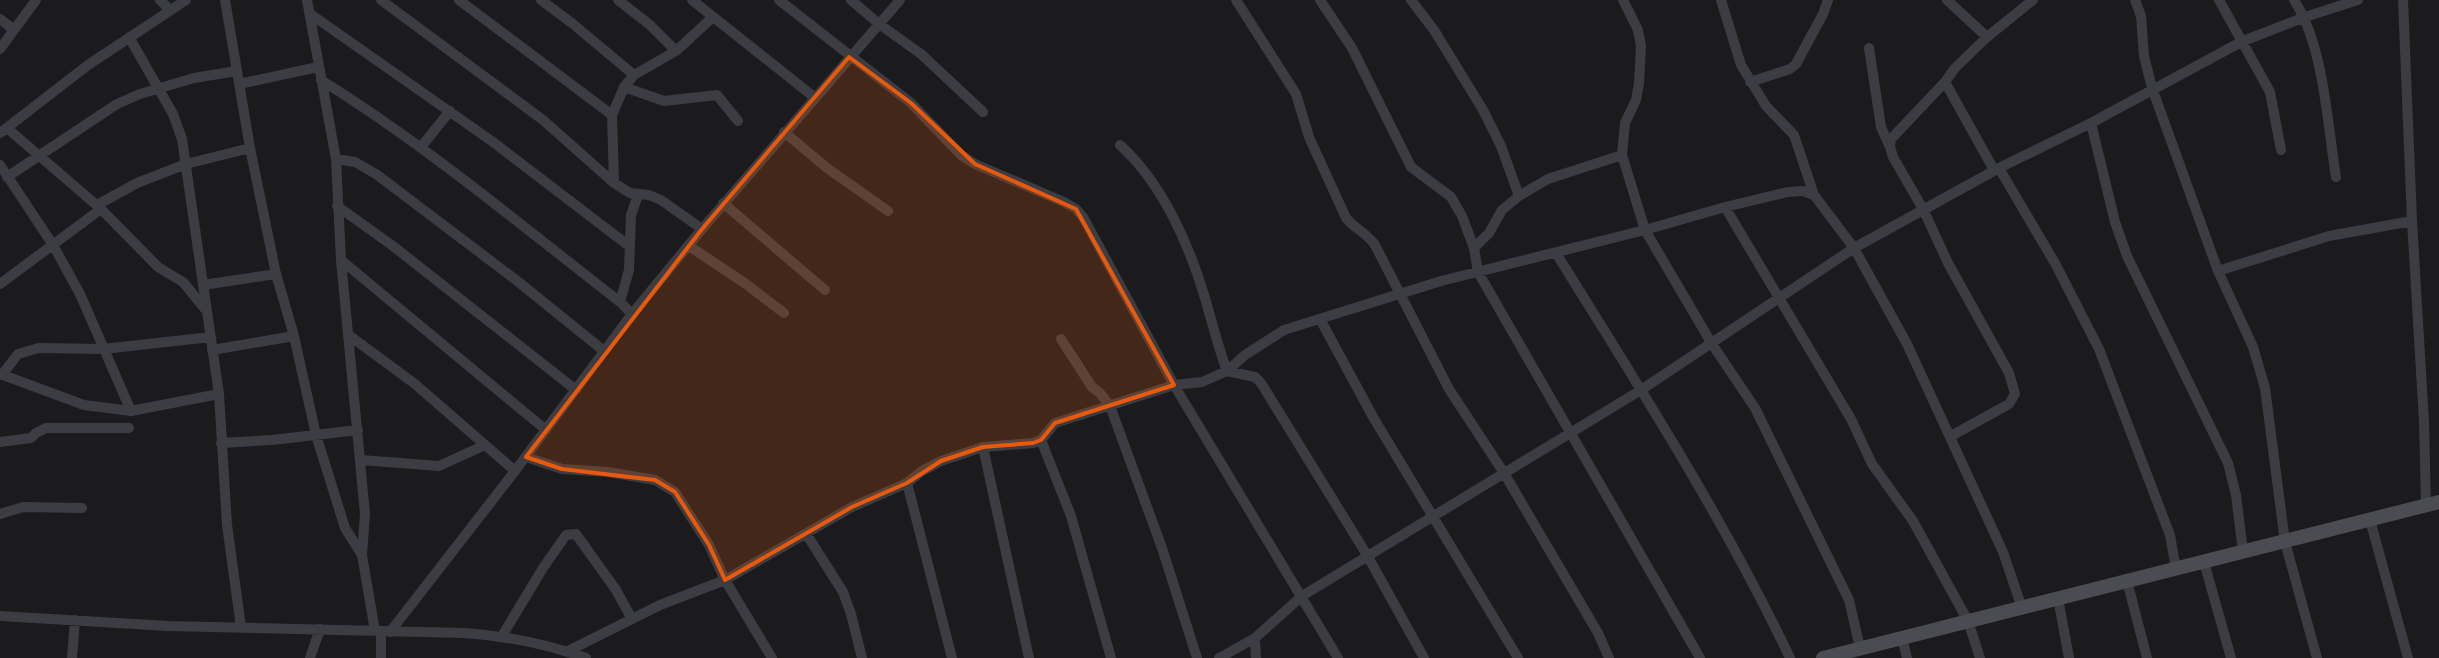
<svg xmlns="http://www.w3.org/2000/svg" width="2439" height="658" viewBox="0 0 2439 658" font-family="'Golos Text',sans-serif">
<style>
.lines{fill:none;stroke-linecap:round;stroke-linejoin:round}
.street{stroke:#3c3d42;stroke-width:10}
.secondary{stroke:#4a4c52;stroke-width:14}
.marked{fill:#e8590c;fill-opacity:0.2;stroke:#e8590c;stroke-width:4;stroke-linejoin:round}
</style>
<rect width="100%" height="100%" fill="#1b1b1d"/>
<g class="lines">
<path class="street" d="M160,0L170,10
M225,0L250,148L276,274L294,336L316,435L345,528L362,555
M307,0L336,159L341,260L365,514L362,555L375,631
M381,0L543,120L614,183L630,193L649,195L661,200L702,229
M459,0L612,115
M541,0L573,24L634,75
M618,0L650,25L676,51
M692,0L814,97
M779,0L911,103L961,155L975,164L1064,202L1076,209L1083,217L1174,385L1338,658
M851,0L879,24L921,54L983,112
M1236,0L1296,94L1309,137L1346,218C1355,229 1367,233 1375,245L1449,389L1504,473L1598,633L1609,658
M1320,0L1352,48L1411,167L1451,197L1462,216L1474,248L1478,272L1700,658
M1411,0L1434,30L1483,110L1501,146L1519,196
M1623,0L1638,30L1641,46L1639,83L1636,100L1625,123L1622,155L1645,230L1712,344L1755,408L1849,600L1860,648
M1721,0L1741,65L1766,106L1794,135L1814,195
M1947,0L1987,37
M2135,0L2141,16L2144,56L2152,88L2218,271L2253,347L2265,388L2285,542L2317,658
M2219,0L2270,92L2281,150
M2294,0C2324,46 2327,122 2336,177
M2403,0L2412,221L2424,422L2426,505
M309,13L493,142L629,246
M0,19L14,30
M129,37L173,114L182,139L219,394L227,525L241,627
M1869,48L1881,127L1890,147
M0,49L36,0
M321,80C427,146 522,226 620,302L632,314
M1750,82L1790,69L1796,64L1823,14L1828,0
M1945,82L1994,170
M239,84L318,67
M624,87L664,101L717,95L738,121
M2091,123L2115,222L2127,256L2228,463L2236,495L2243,552
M7,128L101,209L158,267L183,282L205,309
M784,132L827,168L888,211
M0,133L88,65L186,0
M1120,145C1162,183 1189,244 1205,298C1212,322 1218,347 1227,371L1255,377L1261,383L1367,555L1424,658
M421,147L450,111
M336,159L355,162L376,174L516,280L604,351
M0,165L53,245L80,294L131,411L219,394
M1999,168L2056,265L2099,349L2170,535L2176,569
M7,177L117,104L140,94L194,78L237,71
M614,183L612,115L624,87L634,75L676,51L713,17
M723,203L825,290
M97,205L137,183L186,164L250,148
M337,206L393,246L576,390
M1725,207L1851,419L1872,464L1913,521L1968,621L1980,658
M689,246L746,284L784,313
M1474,248L1489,233L1502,210L1519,196L1548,179L1622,155
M1556,253C1638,385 1723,517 1790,658
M341,260L546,430
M2218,271L2329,236L2412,221
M0,284L101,209
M203,285L276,274
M620,302L629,270L631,215L638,195
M1320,319L1373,417L1518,658
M350,336L415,384L515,471
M1061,339L1092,387L1100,393L1110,406L1162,548L1197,658
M212,350L294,336
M0,374L84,405L131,411
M2,375L18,354L39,348L103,349L211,337
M1951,436L2009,404L2015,394L2009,373L1948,263L1923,209L1893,157L1890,147L1891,139L1945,82L1955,68L1987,37L2033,0
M1041,440L1071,516L1111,658
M0,442L31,438L36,433L46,428H129
M221,443L272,440L358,430
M983,447L1029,658
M526,457L562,469L608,472L655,480L675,492L709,545L725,580L772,658
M361,460L439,466L485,445
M907,483L952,658
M0,514L23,507L82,508
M2370,520L2408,658
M807,535L843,592L851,614L862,658
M2204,562L2231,658
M2127,581L2147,658
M2058,598L2069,658
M0,616L168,626L465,633C506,636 547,644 586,658
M381,632V658
M390,632L515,471L632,314L702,229L900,0
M502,636L543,568L566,535L576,534L616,590L632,619
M1255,638L1256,658
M1902,638L1907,658
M568,651L660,605L725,580L852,507L907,483L922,471L941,461L983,447L1033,443L1041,440L1055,423L1174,385L1202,382L1227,371L1245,355L1284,330L1441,281L1645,230L1725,207L1788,192L1803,191L1814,195L1854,248L1907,344L2003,552L2022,608
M72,658L75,620
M310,658L320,629
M1219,658L1255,638L1302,596L1641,390L1854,248L1999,168L2091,123L2243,41L2305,17L2358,0"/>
<path class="secondary" d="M1823,658L2439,502"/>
</g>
<path class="marked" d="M849,57L911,103L975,164L1076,209L1174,385L1055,423L1041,440L1033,443L983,447L941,461L907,483L852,507L725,580L709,545L675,492L655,480L562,469L526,457L702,229Z"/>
</svg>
